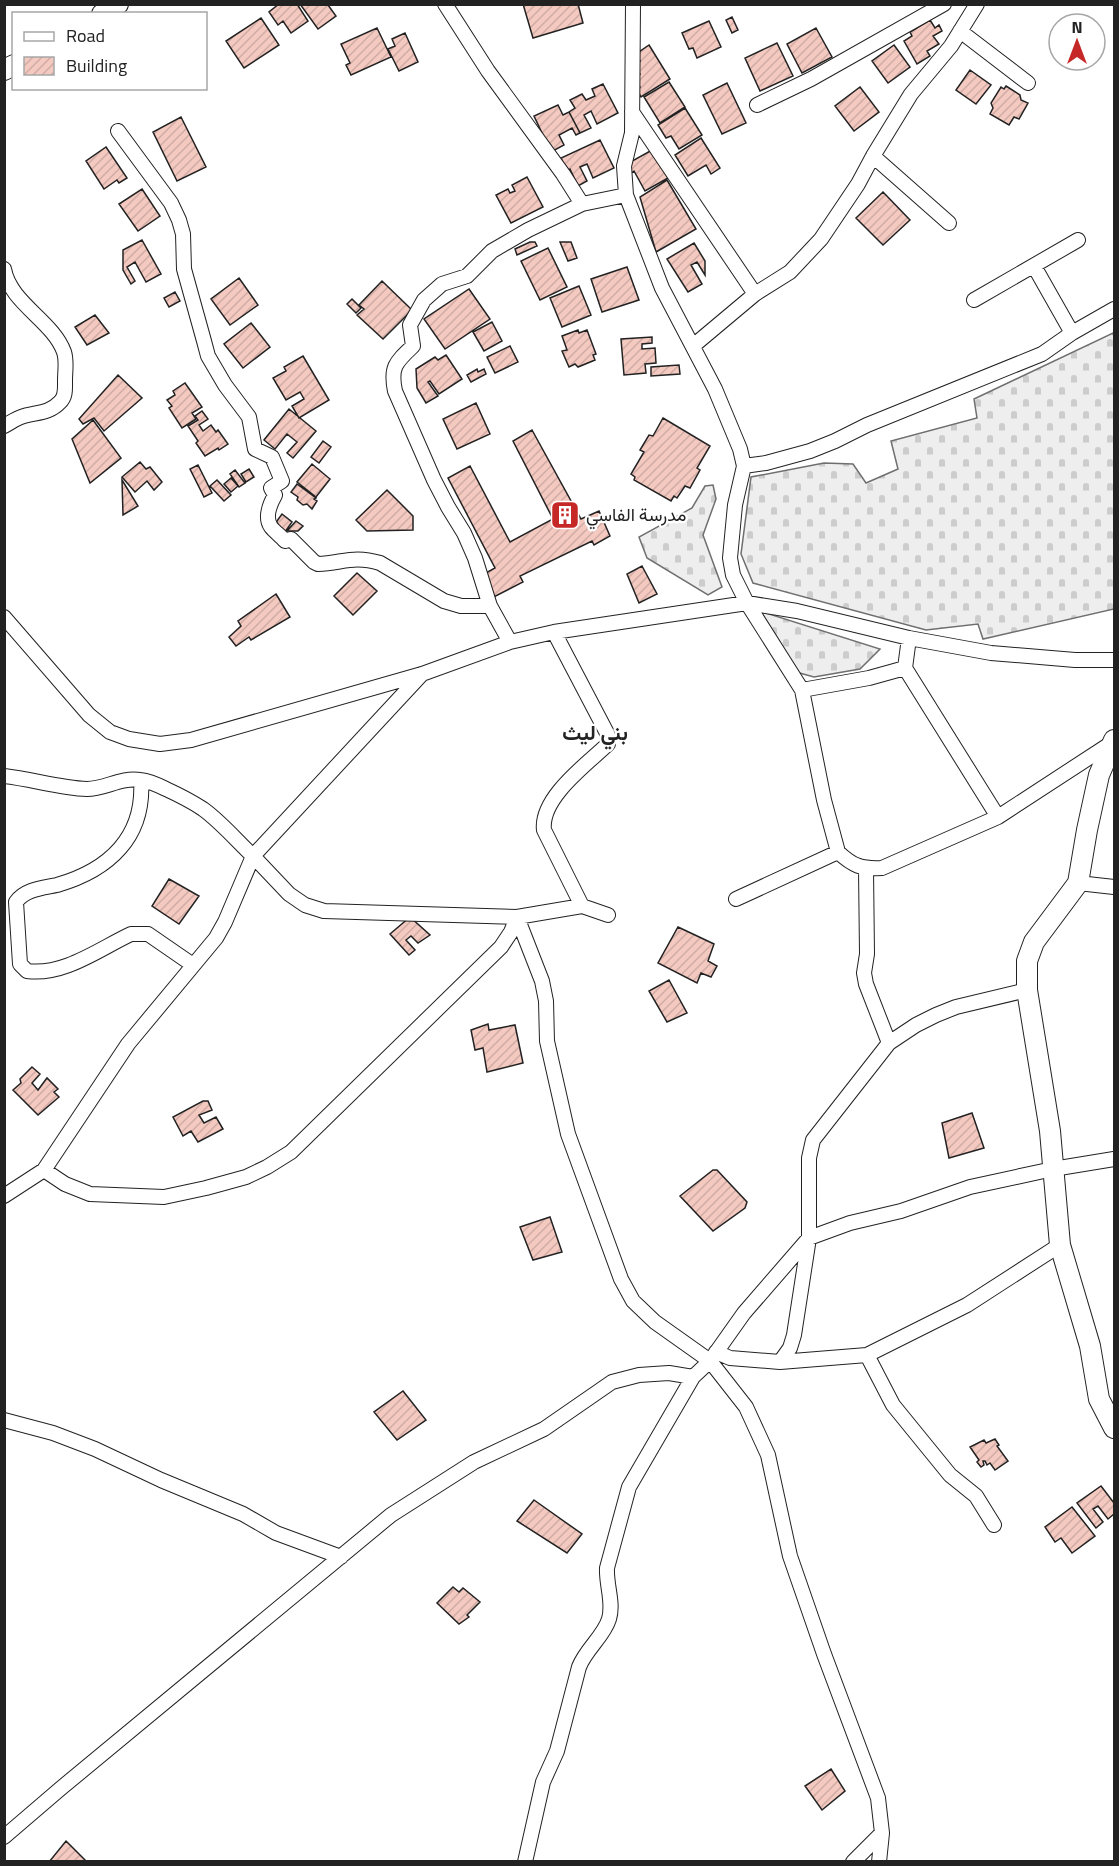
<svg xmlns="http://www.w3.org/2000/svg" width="1119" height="1866" viewBox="0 0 1119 1866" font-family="'Titillium Web',Vazirmatn,sans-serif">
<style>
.cemetery{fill:url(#cemetery-stones);stroke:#6f6f6f;stroke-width:1.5}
.building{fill:url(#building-hatch);stroke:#222;stroke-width:1.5}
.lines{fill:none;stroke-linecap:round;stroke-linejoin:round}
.street-casing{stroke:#222;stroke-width:16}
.secondary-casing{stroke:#222;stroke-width:22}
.street{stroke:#fff;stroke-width:14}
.secondary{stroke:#fff;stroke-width:20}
.labels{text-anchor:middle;stroke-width:4.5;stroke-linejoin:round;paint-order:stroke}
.poi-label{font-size:18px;fill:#222;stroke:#fff;text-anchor:start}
.quarter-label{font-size:21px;font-weight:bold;fill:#222;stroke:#fff}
</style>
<defs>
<pattern id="cemetery-stones" width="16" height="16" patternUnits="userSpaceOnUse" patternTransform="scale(1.5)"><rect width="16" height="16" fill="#eee"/><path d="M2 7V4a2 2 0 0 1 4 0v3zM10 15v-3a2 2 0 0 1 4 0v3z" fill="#ccc"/></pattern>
<pattern id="building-hatch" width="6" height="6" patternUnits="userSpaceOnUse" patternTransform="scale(1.5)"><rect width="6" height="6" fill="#f3c9c0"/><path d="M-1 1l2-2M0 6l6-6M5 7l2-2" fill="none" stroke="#d0aca5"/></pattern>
</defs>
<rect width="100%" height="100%" fill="#fff"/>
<path class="cemetery" d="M1113,333L1114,337V609L983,639L978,624L926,630L753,583L741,554L751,477L824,463L853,464L866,483L898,469L891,441L977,418L974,399Z
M713,485L716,499L703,535L722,587L708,595L647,558L639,537L692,508L705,486Z
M750,608L880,649L860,669L814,677L796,672Z"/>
<path class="building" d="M279,4H297L308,21L291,33L283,21L278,25L269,12Z
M300,4H329L328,5L336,16L318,29Z
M523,4H578L583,23L533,38Z
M732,17L738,30L732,33L726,20Z
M261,18L279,45L244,68L226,41Z
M930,20L935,28L939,25L942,31L933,36L939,44L927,51L930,56L917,64L904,41L912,36L910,32Z
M709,21L721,47L697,58L693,48L689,49L682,33Z
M377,28L391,57L351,75L346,65L350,63L341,44Z
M816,28L832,57L802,73L787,44Z
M405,33L418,62L399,71L388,49L395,46L392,39Z
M777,43L793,76L760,91L745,58Z
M649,45L670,79L641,97L637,89L640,87L635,78L640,74L634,65L640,61L636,54Z
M894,45L910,67L888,83L872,61Z
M970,70L991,85L976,104L956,90Z
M669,82L685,107L660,123L644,97Z
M727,83L746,123L722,134L703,95Z
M603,84L618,113L597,124L591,111L584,115L591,128L580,133L569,112L575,108L570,100L582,94L586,100L595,96L592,89Z
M1006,86L1020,95L1021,100L1028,103L1019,119L1014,117L1009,125L990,114L993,108L991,103L1001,87L1004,89Z
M860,87L879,112L854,131L835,106Z
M558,105L563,115L569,112L580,133L576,135L572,128L559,135L564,145L551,152L534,116Z
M685,108L702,135L679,149L671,136L666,138L658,125Z
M181,117L206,167L177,181L153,132Z
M701,138L720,168L711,174L706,165L688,176L675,155Z
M600,140L614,168L593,178L587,164L580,167L587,181L578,186L570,169L567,171L561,158Z
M106,147L127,178L119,183L117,180L104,189L86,161Z
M652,150L668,178L645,191L634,171L630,174L625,165Z
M527,177L543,207L511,223L496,195L508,189L510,193L515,191L512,185Z
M667,180L696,229L656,252L640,197Z
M142,189L160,216L138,231L119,204Z
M883,192L910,220L883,245L856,218Z
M142,240L161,274L146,282L135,262L127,267L135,281L131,284L123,270V250Z
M530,242H535L537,246L517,255L515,249Z
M560,242H571L577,258L568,261Z
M694,243L705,261V275L697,262L691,265L702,284L688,292L667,259Z
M548,248L567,287L540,300L521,261Z
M627,267L639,300L602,312L591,279Z
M239,278L258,305L230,325L211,299Z
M382,281L412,310L383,339L357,315L364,309L359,305Z
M579,286L591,315L562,327L550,298Z
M469,289L490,319L445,349L424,319Z
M175,292L180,301L169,307L164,298Z
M352,299L361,308L356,313L347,304Z
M95,315L109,333L87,345L75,327Z
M492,322L502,341L484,351L473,332Z
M251,323L270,347L243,368L224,344Z
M578,330L579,333L587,330L596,354L593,355L595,360L578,367L575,364L569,367L562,351L567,350L562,336Z
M652,337V343L642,344V349L655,348L656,363L645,364L646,373L624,375L621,339Z
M510,346L518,362L495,373L487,357Z
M446,355L462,379L439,394L430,381L428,382L438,396L426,403L417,388L416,369L435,357L438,360Z
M303,356L329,400L299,418L292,406L304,399L300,392L286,400L273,378L286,371L284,367Z
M679,365L680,374L651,376V367Z
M477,369L478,372L484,369L486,374L471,382L467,375Z
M118,375L142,398L104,431L94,418L83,424L79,419Z
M185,383L202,407L192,413L196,419L182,428L169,408L172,406L167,400L175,395L173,391Z
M476,403L490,434L457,449L443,419Z
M289,409L316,431L293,458L287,453L297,442L287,434L275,449L264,440Z
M202,411L208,419L199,425L203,431L211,425L216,432L218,430L228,444L219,450L218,448L205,456L196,443L198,441L188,426L198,420L195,416Z
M663,418L710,446L697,468L700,470L690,488L685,486L677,498L674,496L671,501L634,480L635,477L631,474L644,452L640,450L649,435L653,436Z
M93,420L121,458L90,483L72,439Z
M532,430L581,519L599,511L610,536L594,545L592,541L520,576L523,582L486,601L475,579L495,568L448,478L470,466L510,542L553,519L513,441Z
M323,441L331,447L319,463L311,457Z
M140,462L146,469L150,467L162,482L154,490L147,481L135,492L122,477Z
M312,464L330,479L316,497L297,482Z
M198,465L212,493L204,497L190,469Z
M249,469L254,477L246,482L241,474Z
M235,470L245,483L239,487L230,474Z
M231,478L238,486L231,492L224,484Z
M122,480L138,506L123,515Z
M217,480L231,495L224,501L210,486Z
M297,484L316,498L314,499L317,501L312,509L307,504L303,505L297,500L298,497L291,492Z
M387,490L413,516V530L367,531L356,520Z
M282,514L292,522L285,532L277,526V521Z
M296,521L303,526L298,531H287Z
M642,566L657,594L639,603L627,574Z
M357,573L377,591L353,615L334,596Z
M276,594L290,617L251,640L249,637L236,646L229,637L241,626L238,621Z
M169,879L199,896L179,924L152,906Z
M410,917L430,935L418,943L411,936L406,940L415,950L409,955L390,934Z
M678,927L714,944L708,961L717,966L711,977L701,973L697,983L658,963Z
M669,980L687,1013L667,1022L649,991Z
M488,1024L489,1030L515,1025L523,1063L487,1072L483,1048L475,1050L471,1030Z
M32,1067L40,1074L32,1083L38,1090L47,1078L58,1089L54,1092L59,1097L38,1115L13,1090L21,1083L20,1079Z
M203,1101H208L212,1110L199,1115L204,1123L216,1117L223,1129L198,1142L191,1131L183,1136L173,1117Z
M972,1113L984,1148L949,1158L942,1123Z
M713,1170H717L747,1202L745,1208L713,1231L680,1196Z
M550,1217L562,1252L533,1260L520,1227Z
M403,1391L426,1420L397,1440L374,1412Z
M995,1439L999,1445L997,1446L1008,1461L995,1470L990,1463L987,1465L985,1461H983L984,1465L981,1467L977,1462L979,1460L970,1447L984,1440L986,1443Z
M1101,1486L1114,1503V1514L1108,1519L1098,1506L1093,1509L1103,1522L1096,1528L1077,1503Z
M534,1500L582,1534L567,1553L517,1521Z
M1072,1507L1095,1536L1072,1553L1061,1538L1055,1542L1045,1527Z
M453,1587L459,1592L463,1588L480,1602L467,1615L469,1617L459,1624L437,1603Z
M831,1769L845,1791L822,1810L805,1786Z
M66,1841L87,1862H49Z"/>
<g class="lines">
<g class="street-casing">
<path id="street" d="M445,4L488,71L563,174L582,204
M633,4L632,133L624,166L626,195L662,288L715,389L740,449L744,466L735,505L730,558L733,575L747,603L802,690L824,800L838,852
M960,31L1028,83
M757,105L811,79L944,4
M632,112L755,294
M118,131L171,203L179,220L183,234L184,269L204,341L208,356L225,385L249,417L255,449L272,457L282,481L271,488L275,495C270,504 264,517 271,527C275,532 281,536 285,541L291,539L314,562L318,564C343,563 353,555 380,563L444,601L461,606H490
M873,156L949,223
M1034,266L1072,333
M4,269C10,303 53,321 64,352C67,361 65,371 65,380C65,388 66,397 60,402C49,414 35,412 21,417C15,419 10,423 4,426
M974,300L1078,240
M693,346L755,294L790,272L821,239L858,184L873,156L911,94L951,46L977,4
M744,466L766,463L810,451L835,441L867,425L1042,354L1072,333L1114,309
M4,617L89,715L110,732L129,739L160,744L191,740L422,674L510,642L554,632L747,603L797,611L909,638L991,653L1075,660H1114
M554,632L608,735V744C587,764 540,798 544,830L582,906
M510,642L490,606L475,558L464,533L448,507L434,480L395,391C390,367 396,362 413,346L410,325L424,300L442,284L467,276L492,251L528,230L582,204L626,195
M905,668L998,817
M422,674L253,856L289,894L305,905L324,911L517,917L542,981L546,1001L547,1041L568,1134L621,1279L633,1301L655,1322L710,1361L746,1407L768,1455L790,1556L824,1654L878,1798L882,1833L879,1862
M802,690L869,678L905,668L909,638
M4,776C32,779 59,788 87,789C105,789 121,777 140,780C149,781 158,785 166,789C179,795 191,801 203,809C221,822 237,841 253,856L225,922L216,938L128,1044L44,1170L4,1196
M141,780C145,837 109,870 57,885C43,888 25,889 16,902L20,964L27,971C64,976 99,949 131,934H148L193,965
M866,869L867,954L864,973L866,984L889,1043
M1078,883L1114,887
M736,899L838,852C853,866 861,869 882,868L998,817L1113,742
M44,1170L65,1184L90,1194L164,1197L206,1188L246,1177L267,1167L291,1152L501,947L511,932L517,917L582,906L608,915
M716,1352L730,1358L780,1362L867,1355L967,1305L1060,1245
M867,1355L893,1405L950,1475L976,1496L994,1525
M780,1362L790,1348L794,1335L809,1238V1158L813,1140L889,1043L916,1025L936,1015L956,1007L1027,990
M4,1420L53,1433L95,1449L161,1480L243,1514L276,1533L341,1557
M4,1837L60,1789L391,1515L474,1462L544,1429L612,1382L639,1375L669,1373L693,1377
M525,1862L543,1782L557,1751L579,1667C586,1649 604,1636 609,1619C614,1603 606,1585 607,1568L629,1487L693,1377L710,1361L744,1313L809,1238L850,1223L901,1211L970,1187L1053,1169L1114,1159
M853,1862L882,1833"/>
</g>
<g class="secondary-casing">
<path id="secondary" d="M102,14L118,4
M4,70L14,65
M1114,740L1099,775L1087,830L1078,883L1034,942L1027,961V990L1050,1131L1060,1245L1090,1346L1099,1399L1114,1428"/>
</g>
<use href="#street" class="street"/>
<use href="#secondary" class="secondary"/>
</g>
<defs>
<g id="building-square" transform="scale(1.5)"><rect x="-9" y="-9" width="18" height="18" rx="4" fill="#c62828" stroke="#fff"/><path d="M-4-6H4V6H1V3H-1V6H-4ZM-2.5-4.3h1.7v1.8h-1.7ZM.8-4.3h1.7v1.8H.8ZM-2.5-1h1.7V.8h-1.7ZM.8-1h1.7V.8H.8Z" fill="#fff"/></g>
</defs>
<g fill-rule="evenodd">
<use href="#building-square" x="565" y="515"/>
</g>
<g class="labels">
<g class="poi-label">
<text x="586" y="521">مدرسة الفاسي</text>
</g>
<g class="quarter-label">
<text x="595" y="740">بني ليث</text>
</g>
</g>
<rect width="1119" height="1866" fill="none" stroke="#222222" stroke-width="12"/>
<rect x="12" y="12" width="195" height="78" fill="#ffffff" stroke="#a7a7a7" stroke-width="1.5"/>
<rect x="24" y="32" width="30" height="9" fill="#ffffff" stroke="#a7a7a7" stroke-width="1.5"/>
<text x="66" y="42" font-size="18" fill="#222222">Road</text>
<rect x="24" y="57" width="30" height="18" fill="url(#building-hatch)" stroke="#a7a7a7" stroke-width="1.5"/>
<text x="66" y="72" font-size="18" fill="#222222">Building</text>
<g transform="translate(1077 42)"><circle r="28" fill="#ffffff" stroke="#a7a7a7" stroke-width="1.5"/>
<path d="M0-4.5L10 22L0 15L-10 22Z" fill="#c62828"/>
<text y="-9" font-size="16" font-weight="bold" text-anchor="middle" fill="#222222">N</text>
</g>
</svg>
